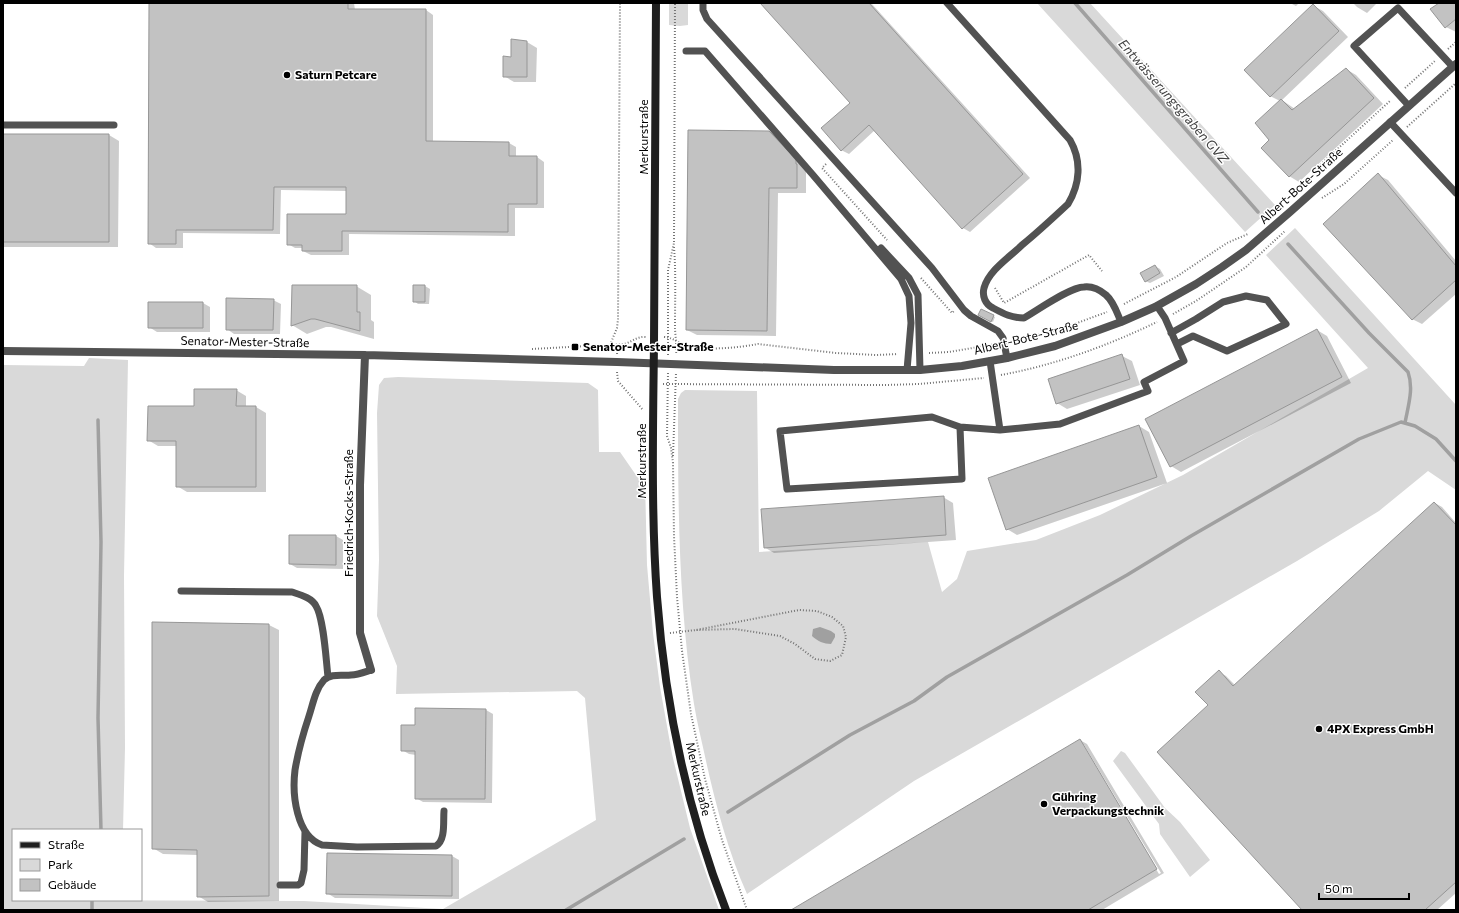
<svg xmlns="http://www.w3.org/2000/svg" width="1459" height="913" viewBox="0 0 1459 913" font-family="Commissioner,sans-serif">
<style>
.green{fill:#d9d9d9}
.water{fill:#a0a0a0}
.shadow{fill:#0003;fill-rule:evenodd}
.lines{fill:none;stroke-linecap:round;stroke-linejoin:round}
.stream{stroke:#a0a0a0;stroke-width:3.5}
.building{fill:#c2c2c2;stroke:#969696}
.path{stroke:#747474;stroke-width:2;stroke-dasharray:1 2;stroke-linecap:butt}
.lane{stroke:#525252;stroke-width:7}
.street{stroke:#525252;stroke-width:8}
.secondary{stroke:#1f1f1f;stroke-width:8}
.poi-dot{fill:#000;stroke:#fff;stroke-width:1.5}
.labels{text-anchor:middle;stroke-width:3;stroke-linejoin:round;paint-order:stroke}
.poi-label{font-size:12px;font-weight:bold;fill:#000;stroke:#fff;text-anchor:start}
.street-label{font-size:12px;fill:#000;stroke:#fff}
.water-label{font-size:13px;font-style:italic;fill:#414141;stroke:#fff}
</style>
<rect width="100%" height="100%" fill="#fff"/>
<path class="green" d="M669,3H688V25L680,26L669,25Z
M1037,3H1090L1275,205L1245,232Z
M1295,228L1456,405V490L1428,471L1379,511L1297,561L914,781L747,894C728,851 716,806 706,761C702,742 697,723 694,704C678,604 678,500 678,399L681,393L685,390L757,391L759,552L928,542L942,592L957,579L967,551L1036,540L1100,515L1183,475L1368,368L1266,255Z
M89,358L128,360L124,576L125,748L123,830H13V900L304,901L443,909L596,820L585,698L577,691L396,694L397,666L377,616L379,560L377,413L379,385L384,378L398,377L588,383L598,390L599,452H620L638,478L645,480L647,565L653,633L660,687L672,754L690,828L719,910H3V365L84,366Z
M1121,751L1125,753L1165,808L1180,822L1210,860L1190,877L1160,834L1159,824L1113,761Z"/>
<path class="water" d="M820,627L831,631L835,634V637L831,644C824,644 817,641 812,636L813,629Z"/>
<path class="shadow" d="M150,3H354L355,10H426L433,15V142L509,143L516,147V157H537L544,162V208H515V236L349,234V255H311L303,251V248H295L288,244L347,215V191L281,190L280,234L183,233V248H156L149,243Z
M761,3H871L1030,178L970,232L963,228L875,130L849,154L841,150L851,103Z
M1290,3H1299L1296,6Z
M1353,3H1377L1367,13L1357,7Z
M1440,3H1456V32L1446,27Z
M1314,6L1323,11L1348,37L1282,100L1295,109L1346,69L1356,75L1383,104L1299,182L1289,176L1271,140L1280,101L1270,96Z
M527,42L537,48L536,82H514L504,76L512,58Z
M769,132L779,138L806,171V193H778L776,336L697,335L687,330Z
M3,135H109L119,141L118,247H3Z
M1378,175L1388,180L1456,261V294L1422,324L1412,319Z
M1155,266L1160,269L1164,276L1150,283L1145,281Z
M356,286L371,295V320L374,322V339L331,327H326L307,334L292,325Z
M414,286H425L430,289L429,304H418L414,301Z
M273,300L281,304L280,334H234L227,329Z
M203,303L210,307V332H157L149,327Z
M982,310L995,317L993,322L979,315Z
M1317,330L1327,336L1351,383L1181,472L1171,466Z
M1122,356L1132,361L1140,385L1067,409L1057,403Z
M236,390L246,396V407H256L266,413V492H187L177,486V446H158L148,440L195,407Z
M1139,426L1149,432L1167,483L1017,535L1007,529Z
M943,497L953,503L956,540L774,553L764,547Z
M1435,503L1442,507L1456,523V893L1437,910H1303L1209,705L1219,672L1226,676L1235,685Z
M290,536H336L343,540V569L297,568L290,564Z
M153,623L269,625L279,630V901L208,902L198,896V855L163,854L153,848Z
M416,709L486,710L493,714L492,803L423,802L416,798V755L409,754L402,750L416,726Z
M1080,740L1087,744L1164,873L1102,910H793ZM1082,745H1084L1161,873L1159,874Z
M452,856L459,860V899L335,898L327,893Z"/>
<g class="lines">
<path class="stream" d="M1075,3L1258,212
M1288,244L1369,333L1408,372C1414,389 1408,406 1405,423
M98,420L101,542L98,718L101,830
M728,812L850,735L914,701L947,677L1127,575L1191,536L1359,439L1401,422L1415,426L1436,439L1456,461
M92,910V900
M566,910L684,839"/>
</g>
<path class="building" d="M149,3H348V9H426V141L509,142V156H537V204H508V232L342,231V251H302V245H287V214H346V187H274L273,230H176V244H148Z
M760,3H869L1023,174L962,229L869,125L841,151L821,128L850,103Z
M1439,3H1456V19L1445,28L1430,9Z
M1313,4L1339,31L1270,97L1244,70Z
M511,39L527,41V77H503V56L511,57Z
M1346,68L1374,98L1289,177L1261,148L1269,140L1255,123L1281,99L1292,110Z
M688,130L769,131L796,159V164H797V188H769L767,331L686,330Z
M3,134H109V242H3Z
M1378,173L1456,266V280L1412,320L1323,224Z
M1155,265L1160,273L1145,282L1140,273Z
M292,285H357V312H360V331L315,319H311L291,326Z
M413,285H425V302H413Z
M226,298L274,299L273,330H226Z
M148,302H203V328H148Z
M981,309L994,315L991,322L978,315Z
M1317,329L1342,377L1170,467L1145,419Z
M1122,354L1130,379L1056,404L1048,379Z
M194,389H237L236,406H256V487H176V441H147L148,406H194Z
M1139,425L1157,477L1006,530L988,478Z
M944,496L946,535L764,548L761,509Z
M1434,502L1456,525V882L1425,910H1302L1157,752L1208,705L1195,692L1219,670L1233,686Z
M289,535H336V565L289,564Z
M152,622L269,624V896L197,897V850L152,849Z
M415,708L486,709L485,799H415V751H401V725H415Z
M1080,739L1157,869L1088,910H791Z
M327,853L452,855V896L326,894Z"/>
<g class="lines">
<path class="path" d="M1448,49L1456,42
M1405,88L1436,60
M1407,127L1456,83
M826,164L822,168L887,240
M1306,184L1321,164L1391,100
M1322,198L1344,184L1393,140
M674,242L675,3
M674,247C676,273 675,299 675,326C675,335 677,345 676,354
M921,278L952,313L954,311
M995,288L1004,303L1089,255L1102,271
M1124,304L1176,277L1227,243L1248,234
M1173,314L1196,301L1246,267L1285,231
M664,337C676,338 680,345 690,347C711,350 737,348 758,344L836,353L876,355L898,354
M1012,341L1058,330L1107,312
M184,342L296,343
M610,345L617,328L618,319L620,3
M532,349L624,344C632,342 637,336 646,337
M929,353L949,352L996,344
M617,354L618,345
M668,355V270L674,243
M617,372L618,381L643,410
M668,373L667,436L671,448L673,463L674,536L677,597L682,651L691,714L705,779L722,840L747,910
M1001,375C1055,365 1107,346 1157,322
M663,384L886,385L919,384L984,378
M673,456L676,373
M670,633L696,630L799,610L817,611L832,617L843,626L846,637L842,655L830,661L815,659L795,644L780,636L735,629L696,630"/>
<path class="lane" d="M703,3V10L707,19L932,268L964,310L971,316L998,331L1003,338L1007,358
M947,3L1070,140C1082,161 1080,184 1068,204C1053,218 1038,232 1022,245C1010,257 989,270 984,288C982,296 985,304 993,308C1004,314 1012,318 1024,318C1038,310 1070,287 1084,287C1092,286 1100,290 1106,295C1114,302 1117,313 1121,322
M686,51H705L813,175L901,279L909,296L911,323L907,370
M1409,106L1354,46L1398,8L1453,67
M1390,122L1456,193
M3,125H114
M881,248L909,278L918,295L920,370
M1171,333L1196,319L1223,302L1246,296L1267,300L1286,324L1227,351L1193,336L1177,344
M990,361L1000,430L1060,424L1148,391L1144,382L1184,361L1165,318L1157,306
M960,427L962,479L787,489L780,431L932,417L960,427L1000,430
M181,591L292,592C301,595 312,598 316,606C324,619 326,660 328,677
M371,670C365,672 358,675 351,675C342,676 331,673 324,680C315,690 313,704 309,716C303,734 298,752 295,770C292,794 296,836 322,845L357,847L436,846C446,840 443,821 444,811
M280,885H298L301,883L304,870L305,832"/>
<path class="street" d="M3,351L365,355L617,362L834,370H920L962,366L1007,358L1055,346L1121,322L1155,307L1196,284L1222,267L1246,250L1290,212L1456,64
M365,355L360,485V633L371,670"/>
<path class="secondary" d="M656,3C656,117 655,230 654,343C653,428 651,513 657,597C665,704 687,810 726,910"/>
</g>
<g class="poi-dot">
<circle cx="287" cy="75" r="4"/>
<rect x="571" y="343" width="8" height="8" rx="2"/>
<circle cx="1319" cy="729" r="4"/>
<circle cx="1044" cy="804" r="4"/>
</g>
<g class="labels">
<g class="poi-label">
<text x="295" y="79">Saturn Petcare</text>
<text x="583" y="351">Senator-Mester-Straße</text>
<text x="1327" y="733">4PX Express GmbH</text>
<text x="1052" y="801">Gühring<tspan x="1052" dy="14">Verpackungstechnik</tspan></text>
</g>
<g class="street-label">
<text transform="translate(644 137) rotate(-90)" y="4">Merkurstraße</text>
<text transform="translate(1301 186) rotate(-42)" y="4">Albert-Bote-Straße</text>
<text transform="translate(1026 338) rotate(-14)" y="4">Albert-Bote-Straße</text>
<text transform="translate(245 342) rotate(1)" y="4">Senator-Mester-Straße</text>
<text transform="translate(642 461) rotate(-90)" y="4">Merkurstraße</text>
<text transform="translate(349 513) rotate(-90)" y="4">Friedrich-Kocks-Straße</text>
<text transform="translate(698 779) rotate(77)" y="4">Merkurstraße</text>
</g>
<g class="water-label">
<text transform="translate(1174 101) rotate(49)" y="5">Entwässerungsgraben GVZ</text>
</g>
</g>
<rect width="1459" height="913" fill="none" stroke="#000000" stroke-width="8"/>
<rect x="12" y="829" width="130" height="72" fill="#ffffff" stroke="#999999"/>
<rect x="20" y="842" width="20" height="6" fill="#1f1f1f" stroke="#999999"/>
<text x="48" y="849" font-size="12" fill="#000000">Straße</text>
<rect x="20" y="859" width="20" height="12" fill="#d9d9d9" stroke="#999999"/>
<text x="48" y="869" font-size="12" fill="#000000">Park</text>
<rect x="20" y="879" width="20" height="12" fill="#c2c2c2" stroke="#999999"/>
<text x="48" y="889" font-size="12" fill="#000000">Gebäude</text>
<path d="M1319 893v6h90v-6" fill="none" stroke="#000000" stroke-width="2"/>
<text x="1325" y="893" font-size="12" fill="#000000" stroke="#ffffff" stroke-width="3" paint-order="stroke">50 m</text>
</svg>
